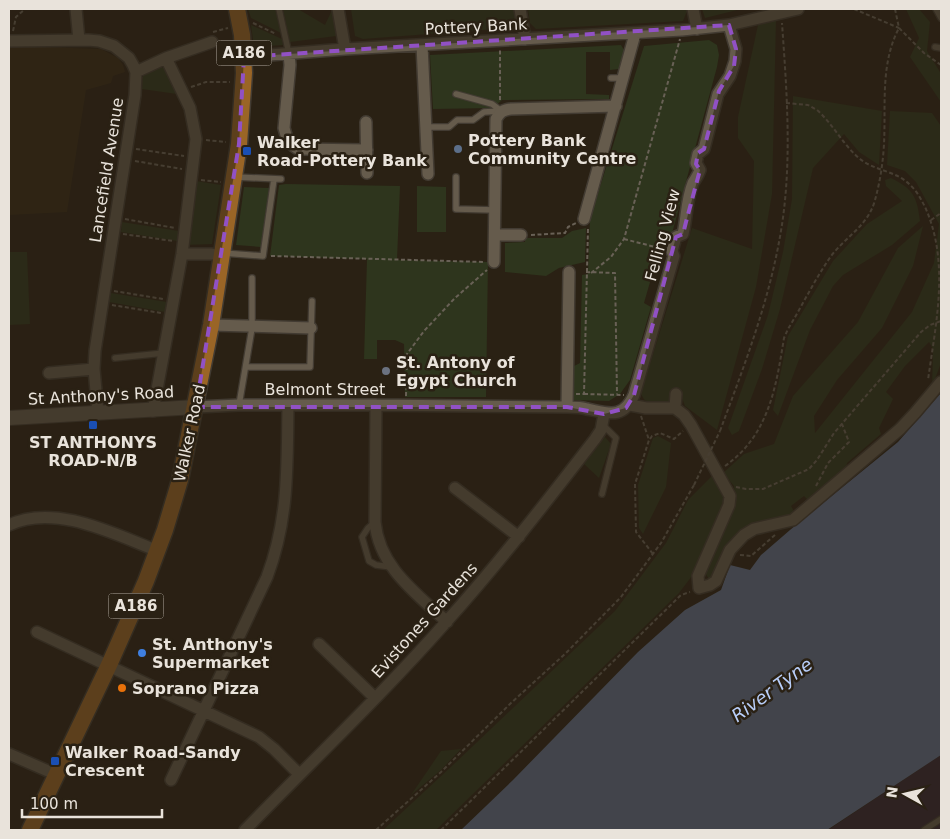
<svg xmlns="http://www.w3.org/2000/svg" width="950" height="839" viewBox="0 0 950 839" font-family="'DejaVu Sans',sans-serif">
<style>
.industrial{fill:#342531}
.built{fill:#362916}
.green{fill:#2e351d}
.water{fill:#606f8e}
.lines{fill:none;stroke-linecap:round;stroke-linejoin:round}
.service-casing{stroke:#423b32;stroke-width:8}
.minor-casing{stroke:#423b32;stroke-width:14}
.tertiary-casing{stroke:#423b32;stroke-width:16}
.primary-casing{stroke:#423b32;stroke-width:19}
.path{stroke:#696156;stroke-width:2;stroke-dasharray:4 2.5;stroke-linecap:butt}
.service{stroke:#655b4c;stroke-width:5.5}
.minor{stroke:#655b4c;stroke-width:11}
.tertiary{stroke:#655b4c;stroke-width:14}
.primary{stroke:#9a6526;stroke-width:16}
.path-bridge{stroke:#696156;stroke-width:2;stroke-dasharray:4 2.5;stroke-linecap:butt}
.marked{fill:none;stroke:#9151c5;stroke-width:4;stroke-dasharray:10 6;stroke-linejoin:round}
.service-dot{fill:#5c6f8a;stroke:#2a2114;stroke-width:2}
.transit-dot{fill:#1a4fb4;stroke:#2a2114;stroke-width:2}
.worship-dot{fill:#6b7280;stroke:#2a2114;stroke-width:2}
.shop-dot{fill:#3f7fe0;stroke:#2a2114;stroke-width:2}
.food-dot{fill:#e8710a;stroke:#2a2114;stroke-width:2}
.labels{text-anchor:middle;stroke-width:5;stroke-linejoin:round;paint-order:stroke}
.shield{fill:#2a2114;stroke:#b0a99f;stroke-width:1}
.shield-label{font-size:15px;font-weight:bold;fill:#e9e3db}
.street-label{font-size:16px;fill:#e9e3db;stroke:#2a2114}
.poi-label{font-size:16px;font-weight:bold;fill:#e9e3db;stroke:#2a2114;text-anchor:start}
.water-label{font-size:18px;font-style:italic;fill:#b8cef9;stroke:#2a2114}
</style>
<rect width="100%" height="100%" fill="#2a2114"/>
<path class="industrial" d="M941,755V830H828Z"/>
<path class="built" d="M9,46L101,49L118,58L123,65L125,72L113,76L111,83L86,90L67,212L9,215Z"/>
<path class="green" d="M248,9H275L281,33L251,18Z
M283,9H298L325,25L332,10L336,36L290,42Z
M351,9H514L516,22L508,28L363,39L355,36Z
M528,9H687V11L683,21L536,29L530,23Z
M702,9H741L705,18Z
M906,9H919L930,22L927,51L940,72L941,71V102L910,57L919,38Z
M776,20L772,194L756,287L717,430L685,406L679,390L674,389L672,399L669,402C657,403 645,407 641,393L692,228L752,249L754,161L738,138V117L758,25Z
M251,25L282,39L283,45L254,47Z
M709,40L717,45L719,55L717,67L667,252L659,251L644,303L651,307L630,380L620,394L609,401L573,400L574,366L580,363L582,275L588,274L590,219L644,46Z
M621,45L624,50L619,69L610,70V52H586V94L609,95V99L502,100L493,108L433,109L430,55Z
M161,67L164,68L177,94L142,89L143,76Z
M793,96L882,111L879,165L859,152L844,134L813,168L780,309L762,369L739,431L732,435L728,428L768,315L783,252L792,199Z
M890,111L932,113L941,126V363L932,387L933,349L929,342L905,366L886,392L893,399L879,428L881,434L847,463L846,470L808,500L804,496L791,506L795,513L792,516L732,543L709,579L703,570L735,497L734,486L723,473L744,454L774,444L793,396L858,322L898,248L923,226L913,266L882,328L837,380L814,416L815,433L912,312L934,263L939,224L916,182L905,171L887,165Z
M891,178C913,189 917,196 920,221L892,245L843,275L833,286L810,330L778,416L773,410L788,336L833,261L867,224L902,201L886,186L885,180Z
M196,181L221,185L212,244L186,245Z
M286,184L400,186L397,260L488,262L486,397H405L404,344L395,340H377V359H364L367,259L270,256L279,185Z
M417,186L446,187V232H417Z
M244,187L269,188L261,247L236,245Z
M122,222L179,231L177,241L121,232Z
M586,228L585,262L559,268L546,276L505,272V243L525,242V238H562L572,231Z
M9,252H27L30,324L9,325Z
M111,293L167,302L165,312L109,302Z
M658,436L671,443L666,487L643,534L639,528L638,485L653,438Z
M605,437L611,444L599,478L584,464Z
M713,475C720,485 726,492 723,504L695,572L679,593L436,830H383L454,764L615,611L666,543L688,500Z
M461,749L441,770L411,795L441,751Z"/>
<path class="water" d="M941,393V755L827,830H461L513,780L638,652L685,610L721,590L730,565L750,570L761,555L790,530L898,442Z"/>
<g class="lines">
<g class="service-casing">
<path id="service" d="M279,9L289,54
M936,9L941,18
M935,47L941,48
M611,78H623
M456,94L492,104L500,110
M426,127H449L457,120H473L484,112L501,111
M235,177L281,179
M456,177V209L495,210
M223,253L263,256L274,179
M115,358L164,353
M246,367H310L312,301
M239,405L252,328V278
M602,494L616,438L602,424
M375,522L368,528L362,537L369,561L376,565L391,567
M924,830L941,819"/>
</g>
<g class="minor-casing">
<path id="minor" d="M76,9L79,40
M338,9L345,49
M520,9L525,39
M693,9L697,29
M9,41L88,40L99,41L114,46L129,58L133,65L136,72L135,95L95,351L94,369L98,413
M422,45L428,174
M289,54L290,65L284,128L288,142L298,149L367,150
M244,57L345,49L682,30L729,25L798,9
M136,72L166,58L212,42
M366,122L367,173
M584,219L635,34
M495,235H521
M182,254H212
M494,262L496,119C500,112 503,110 511,109L616,106
M211,325L311,328
M49,373L94,369
M376,405L375,522C379,567 416,593 447,622
M630,405L646,408H675L684,415L691,425L730,496L729,505L698,576L699,588L710,585L716,581L730,550L744,535L754,529L793,520L900,429L915,413L941,382
M196,407L239,405H376L567,407C574,407 581,407 587,409C608,413 623,420 634,395L674,256L672,251L676,237L683,234C687,217 686,200 693,183C696,178 698,176 700,170L696,163L698,154L704,149L718,94L730,76L735,61L736,49L729,25
M567,407L569,272
M675,408L676,394
M153,411L182,254L196,139L190,108L166,58
M455,488L519,537
M9,525C55,503 114,534 158,551
M37,632L259,737L274,749L299,774
M319,644L375,698
M9,754L48,771
M171,780L267,577C289,518 287,468 288,406
M245,830C312,761 383,694 447,621C499,563 547,501 595,439L601,430L604,414"/>
</g>
<g class="tertiary-casing">
<path id="tertiary" d="M9,418L196,407"/>
</g>
<g class="primary-casing">
<path id="primary" d="M30,830L109,665L146,581L165,530L180,480L211,325L239,144L244,73L242,35L237,9"/>
</g>
<path class="path" d="M854,9L899,28
M895,9L899,28L924,53L941,65
M253,23L276,34
M13,31L16,17L25,9
M213,32L228,28
M191,87L206,82H230
M500,100V50
M786,103L808,105L817,110C833,124 843,145 860,159C875,171 897,171 910,185C917,191 921,199 925,207C950,262 936,322 928,380
M206,140L226,142
M136,149L184,156
M135,161L182,169
M201,180L221,182
M125,219L175,228
M931,220L941,213
M123,234L173,241
M531,235L565,233L568,227L576,223
M624,239L663,249
M271,256L484,262
M586,272L615,273L617,394
M591,273L611,257L624,239L680,39
M114,291L163,299
M112,305L161,313
M576,394H584L588,229
M584,394L624,395
M406,396L407,354L424,331L455,298L487,270
M641,416L649,440L635,484L636,532L653,554
M720,431C743,369 767,307 779,242C793,170 787,95 782,23
M650,439L652,436L660,433L674,439L683,431
M725,466C769,435 776,387 784,338L788,329C802,306 814,281 829,259C843,238 868,227 875,200C880,182 883,163 884,144C886,105 880,64 899,28
M816,486L828,463L849,442L842,424
M736,487L746,489H763L809,469L817,460L834,433L921,332L930,325L941,321
M740,555L751,556L775,535
M376,830L441,772L511,703L566,653L621,597L661,543L694,485
M441,830L681,595L690,592"/>
<use href="#service" class="service"/>
<use href="#minor" class="minor"/>
<use href="#tertiary" class="tertiary"/>
<use href="#primary" class="primary"/>
<path class="path-bridge" d="M694,485L720,431"/>
</g>
<path d="M0 0H950V839H0ZM729,25L736,49L734,66L719,91L704,149L698,153L696,164L700,170L686,222L683,234L676,237L634,395L626,408L604,414L567,407H196L239,144L244,57Z" fill="#2a2114" fill-opacity=".55" fill-rule="evenodd"/>
<path class="marked" d="M729,25L736,49L734,66L719,91L704,149L698,153L696,164L700,170L686,222L683,234L676,237L634,395L626,408L604,414L567,407H196L239,144L244,57Z"/>
<circle class="service-dot" cx="458" cy="149" r="5"/>
<g class="transit-dot">
<rect x="242" y="146" width="10" height="10" rx="2.5"/>
<rect x="88" y="420" width="10" height="10" rx="2.5"/>
<rect x="50" y="756" width="10" height="10" rx="2.5"/>
</g>
<circle class="worship-dot" cx="386" cy="371" r="5"/>
<circle class="shop-dot" cx="142" cy="653" r="5"/>
<circle class="food-dot" cx="122" cy="688" r="5"/>
<g class="labels">
<g class="shield">
<rect x="216.5" y="40.5" width="55" height="25" rx="4"/>
<rect x="108.5" y="593.5" width="55" height="25" rx="4"/>
</g>
<g class="shield-label">
<text x="244" y="58">A186</text>
<text x="136" y="611">A186</text>
</g>
<g class="street-label">
<text transform="translate(476 26) rotate(-3)" y="6">Pottery Bank</text>
<text transform="translate(106 170) rotate(-81)" y="6">Lancefield Avenue</text>
<text transform="translate(662 235) rotate(-75)" y="6">Felling View</text>
<text x="325" y="395">Belmont Street</text>
<text transform="translate(101 395) rotate(-3)" y="6">St Anthony's Road</text>
<text transform="translate(189 433) rotate(-78)" y="6">Walker Road</text>
<text transform="translate(424 620) rotate(-48)" y="6">Evistones Gardens</text>
</g>
<g class="poi-label">
<text x="468" y="146">Pottery Bank<tspan x="468" dy="18">Community Centre</tspan></text>
<text x="257" y="148">Walker<tspan x="257" dy="18">Road-Pottery Bank</tspan></text>
<text x="396" y="368">St. Antony of<tspan x="396" dy="18">Egypt Church</tspan></text>
<text x="93" y="448" text-anchor="middle">ST ANTHONYS<tspan x="93" dy="18">ROAD-N/B</tspan></text>
<text x="152" y="650">St. Anthony's<tspan x="152" dy="18">Supermarket</tspan></text>
<text x="132" y="694">Soprano Pizza</text>
<text x="65" y="758">Walker Road-Sandy<tspan x="65" dy="18">Crescent</tspan></text>
</g>
<g class="water-label">
<text transform="translate(772 690) rotate(-36)" y="6">River Tyne</text>
</g>
</g>
<rect width="950" height="839" fill="none" stroke="#e9e3db" stroke-width="20"/>
<g transform="translate(905 794) rotate(278)" stroke="#2a2114" stroke-width="4" paint-order="stroke">
<path d="M0-4L9 19L0 12L-9 19Z" fill="#e9e3db"/>
<text y="-8" font-size="14" font-weight="bold" text-anchor="middle" fill="#e9e3db">N</text>
</g>
<path d="M22 809v8h140v-8" fill="none" stroke="#e9e3db" stroke-width="2.5"/>
<text x="30" y="809" font-size="15" fill="#e9e3db" stroke="#2a2114" stroke-width="4" paint-order="stroke">100 m</text>
</svg>
